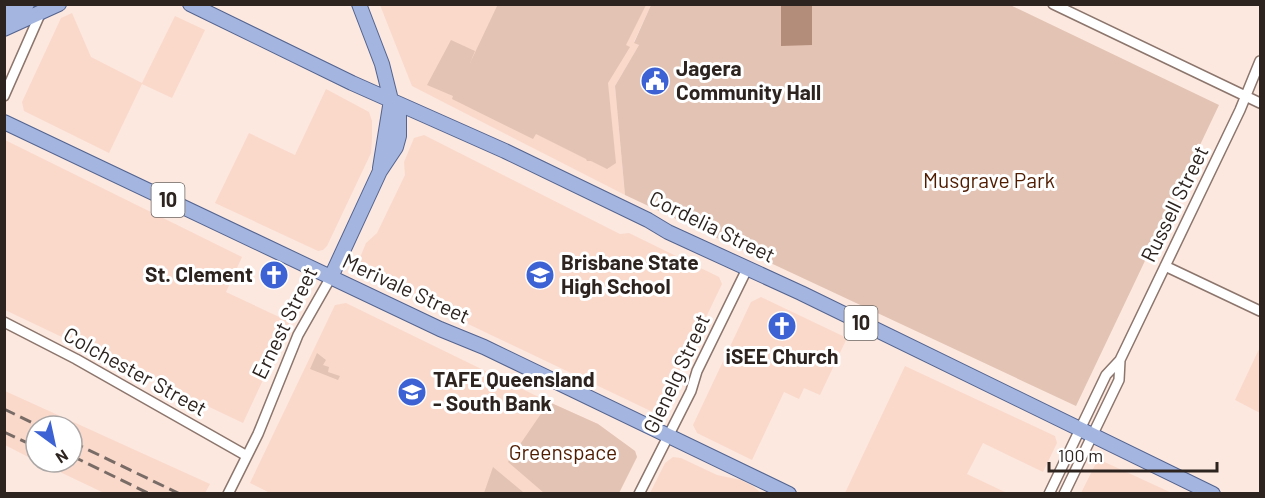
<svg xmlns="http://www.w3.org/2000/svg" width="1265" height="498" viewBox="0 0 1265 498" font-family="Barlow,sans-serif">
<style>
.built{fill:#fad9cb}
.green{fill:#e3c3b4}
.water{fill:#b48c7a}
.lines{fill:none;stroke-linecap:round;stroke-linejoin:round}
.street-casing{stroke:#8c756c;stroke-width:12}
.primary-casing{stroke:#53638f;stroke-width:16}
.street{stroke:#fff;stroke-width:9}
.primary{stroke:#a4b6e0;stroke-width:14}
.rail{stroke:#796c66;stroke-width:3;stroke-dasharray:12 6;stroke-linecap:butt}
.labels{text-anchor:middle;stroke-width:6;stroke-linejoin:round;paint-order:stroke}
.shield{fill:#fff;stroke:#6c6663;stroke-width:1.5}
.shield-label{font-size:20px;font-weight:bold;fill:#2d2420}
.poi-label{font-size:21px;font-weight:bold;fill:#2d2420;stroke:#fff;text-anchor:start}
.park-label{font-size:21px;fill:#501c00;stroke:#fff}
.street-label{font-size:21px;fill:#2d2420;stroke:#fff}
</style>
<rect width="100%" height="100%" fill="#fce8df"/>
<path class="built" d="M380,5H651L634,42L639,45L615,86L625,195L412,86Z
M72,13L91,57L142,83L175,16L205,30L172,98L142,84L109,153L24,111L22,102L61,18Z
M326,89L369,112L372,121V139L371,153L327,246L323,250L318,251L215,203L249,133L295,155Z
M424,135L620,234L629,233L719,277L722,284L659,415L361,273L357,265L366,243L377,233L405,175L404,162L414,138Z
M5,140L242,257L226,292L290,322L243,423L5,310Z
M761,297L847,338L820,395L804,388L799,399L784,392L752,460L697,433L693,425L751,302Z
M346,303L549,402L598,424L635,451L637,457L619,493L272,494L250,483L335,305Z
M1260,347V413L1235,400Z
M905,366L1055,436L1057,443L1043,472L983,443L967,474L1007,493H845Z
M5,391L210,484L205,493H104L39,462H72V426H36V461L5,445Z
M673,457L681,458L717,475L741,480L753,486L761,493H650L665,463Z
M1098,459L1172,493H1081Z"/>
<path class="green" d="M498,4L646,5L626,45L630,47L608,83L616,163L607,169L591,161H587L586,159L536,134L533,139L452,99L453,96L427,85L451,40L475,51L470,63Z
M1008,4L1219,105L1076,406L625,195L615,86L639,45L634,43L651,5Z
M317,353L326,360L323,365L329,367L328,372L340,376L338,380L310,369Z
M549,402L598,424L635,451L637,457L619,493H544L508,462Z
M493,467L523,492V493H484Z"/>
<path class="water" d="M781,5H812V45L781,46Z"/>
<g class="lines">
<g class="street-casing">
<path id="street" d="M1053,4L1260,103
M4,96L41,12
M1165,266L1260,311
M4,322L76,359L247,456
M228,494L258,434L298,335L331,277
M639,494L691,391L697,371L747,269
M1049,494L1106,375L1120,360L1240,110L1260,61
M1064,494L1119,380L1120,360"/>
</g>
<g class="primary-casing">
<path id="primary" d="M190,4L352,83L505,151L648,220L668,232L801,293L1213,494
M4,14L27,4
M4,29L59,4
M4,122L440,329L484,347L789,494
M380,168L391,100
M331,277L380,171L396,147L399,136V115L391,100L382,64L359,4"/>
</g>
<use href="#street" class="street"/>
<use href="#primary" class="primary"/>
<path class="rail" d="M4,409L39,426
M4,432L36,447
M72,442L180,494
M72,456L150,494"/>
</g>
<defs>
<g id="civic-disc" transform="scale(1.5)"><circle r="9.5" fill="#3c62d3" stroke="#fff"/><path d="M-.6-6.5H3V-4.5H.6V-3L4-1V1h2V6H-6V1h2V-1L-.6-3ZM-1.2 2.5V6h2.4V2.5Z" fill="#fff"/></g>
<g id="church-disc" transform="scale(1.5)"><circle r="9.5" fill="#3c62d3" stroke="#fff"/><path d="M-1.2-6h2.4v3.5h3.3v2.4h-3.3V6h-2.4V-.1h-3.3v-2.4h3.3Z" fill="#fff"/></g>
<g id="school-disc" transform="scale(1.5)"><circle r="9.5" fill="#3c62d3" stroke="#fff"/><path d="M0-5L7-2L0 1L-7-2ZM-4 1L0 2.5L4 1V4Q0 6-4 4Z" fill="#fff"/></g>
<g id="university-disc" transform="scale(1.5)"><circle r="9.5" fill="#3c62d3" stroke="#fff"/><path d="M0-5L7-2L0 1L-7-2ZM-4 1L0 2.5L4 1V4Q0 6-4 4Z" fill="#fff"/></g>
</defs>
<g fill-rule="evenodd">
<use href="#civic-disc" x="655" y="81"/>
<use href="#church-disc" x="274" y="275"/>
<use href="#school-disc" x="540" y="275"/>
<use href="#church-disc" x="782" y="326"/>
<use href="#university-disc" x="412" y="392"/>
</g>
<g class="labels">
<g class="shield">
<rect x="151.5" y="183" width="33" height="34" rx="4.5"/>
<rect x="844.5" y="306" width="33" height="34" rx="4.5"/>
</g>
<g class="shield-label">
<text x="168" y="207">10</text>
<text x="861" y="330">10</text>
</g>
<g class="poi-label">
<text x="676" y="76">Jagera<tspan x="676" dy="24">Community Hall</tspan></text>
<text x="561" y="270">Brisbane State<tspan x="561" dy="24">High School</tspan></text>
<text x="253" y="282" text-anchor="end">St. Clement</text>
<text x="782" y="364" text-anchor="middle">iSEE Church</text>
<text x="433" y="387">TAFE Queensland<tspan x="433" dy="24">- South Bank</tspan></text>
</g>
<g class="park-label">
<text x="989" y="188">Musgrave Park</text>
<text x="563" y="460">Greenspace</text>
</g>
<g class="street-label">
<text transform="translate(1175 204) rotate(-64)" y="7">Russell Street</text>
<text transform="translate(712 227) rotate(26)" y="7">Cordelia Street</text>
<text transform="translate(406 289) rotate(25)" y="7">Merivale Street</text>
<text transform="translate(285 323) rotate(-64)" y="7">Ernest Street</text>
<text transform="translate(135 372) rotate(29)" y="7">Colchester Street</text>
<text transform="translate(677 374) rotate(-65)" y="7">Glenelg Street</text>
</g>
</g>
<rect width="1265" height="498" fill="none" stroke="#2d2420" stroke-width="12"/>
<g transform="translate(54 444) rotate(147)"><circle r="28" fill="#ffffff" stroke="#aba7a6" stroke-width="1.5"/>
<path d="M0-4.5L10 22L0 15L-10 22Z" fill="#3c62d3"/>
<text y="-9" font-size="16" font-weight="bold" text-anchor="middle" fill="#2d2420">N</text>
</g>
<path d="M1049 462v9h168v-9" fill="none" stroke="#2d2420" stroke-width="3"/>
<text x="1058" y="462" font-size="18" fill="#2d2420" stroke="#ffffff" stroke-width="4.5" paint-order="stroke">100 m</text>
</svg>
